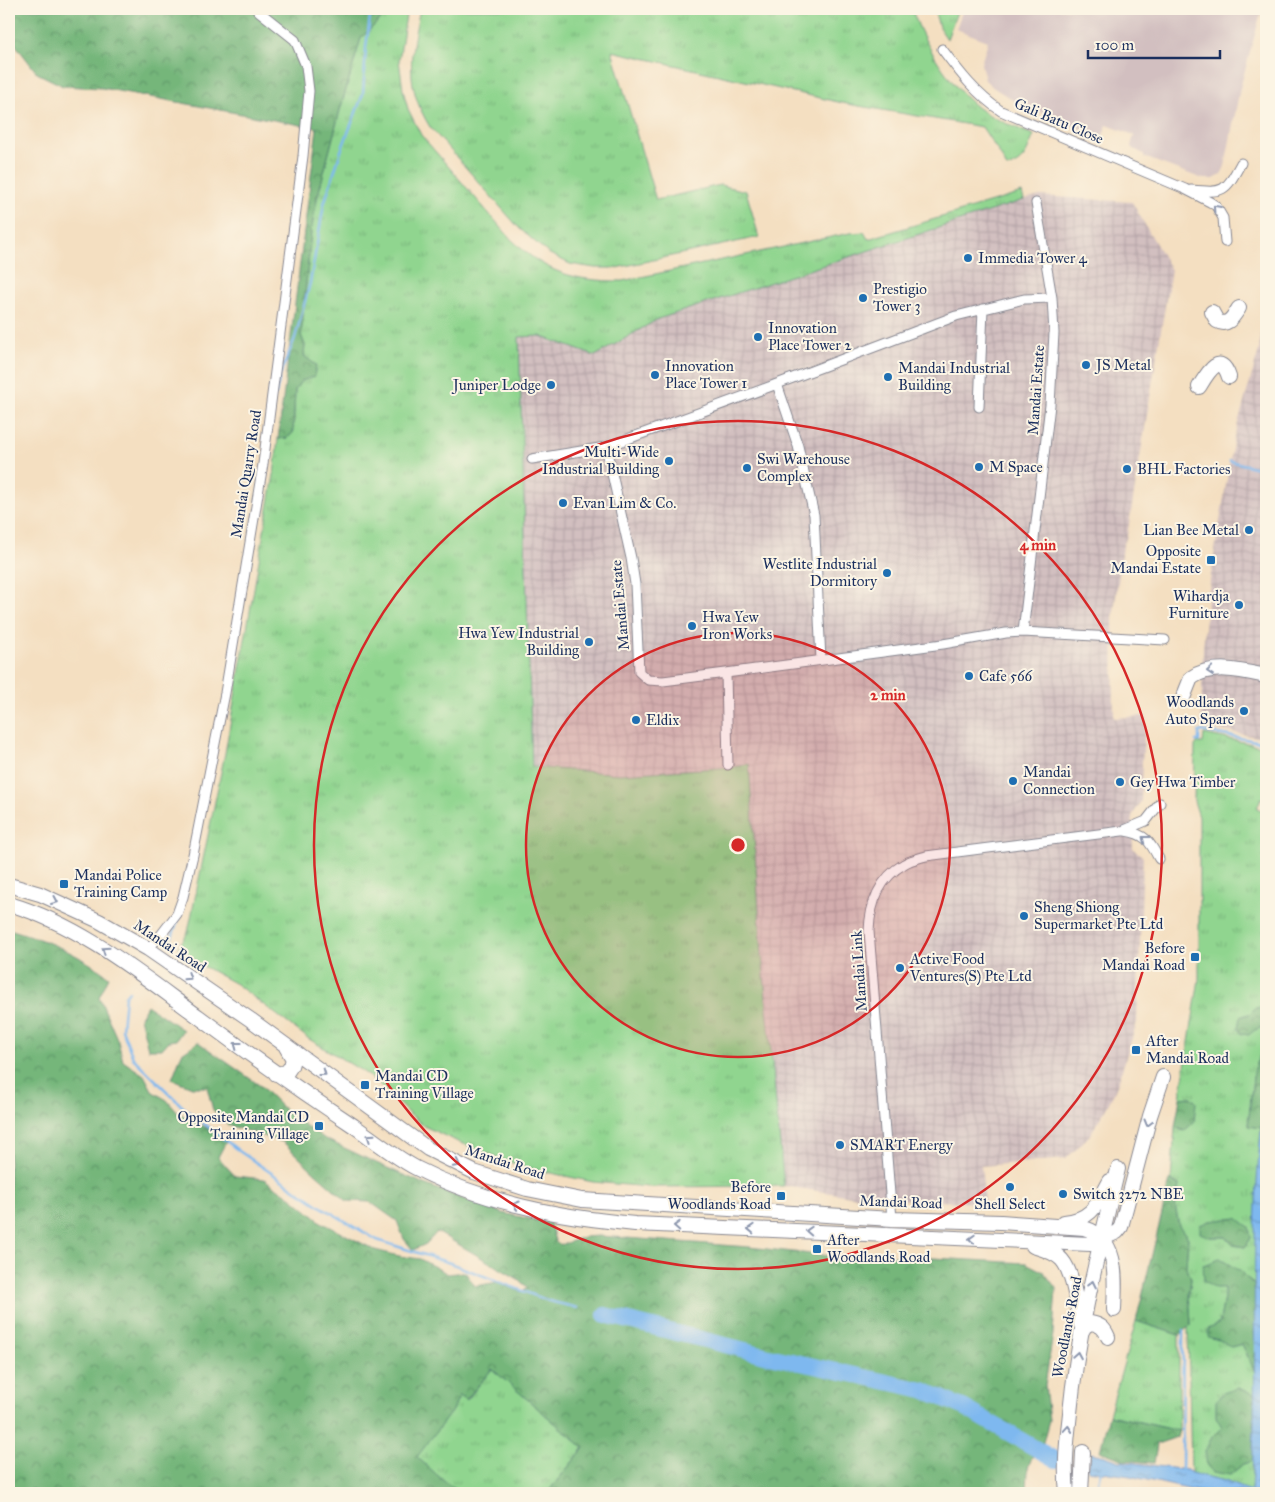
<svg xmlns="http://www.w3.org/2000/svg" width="1275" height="1502" viewBox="0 0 1275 1502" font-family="'IM FELL Great Primer',serif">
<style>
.industrial{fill:url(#industrial-grid)}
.railway{fill:#d2bfc0}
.grass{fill:url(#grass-tufts);stroke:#568276;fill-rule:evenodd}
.forest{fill:url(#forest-crowns);stroke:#48726c}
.water{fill:url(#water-ripples);stroke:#4c74a6}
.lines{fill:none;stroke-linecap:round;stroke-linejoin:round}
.stream{stroke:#7eb8ef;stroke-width:2.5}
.river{stroke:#7eb8ef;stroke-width:16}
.street-casing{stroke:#888790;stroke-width:11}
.primary-casing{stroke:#888790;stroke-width:16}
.street{stroke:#fff;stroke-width:9}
.primary{stroke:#fff;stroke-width:14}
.oneway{stroke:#8d97ae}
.ring{fill:none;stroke:#d62828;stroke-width:2.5}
.poi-dot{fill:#1f6fb2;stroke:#fcf5e5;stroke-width:2}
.labels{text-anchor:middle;stroke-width:4;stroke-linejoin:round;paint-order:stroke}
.street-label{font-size:15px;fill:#1b2f5e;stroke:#fcf5e5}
.poi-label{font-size:15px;fill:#1b2f5e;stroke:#fcf5e5;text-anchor:start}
.centre{fill:#d62828;stroke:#fcf5e5;stroke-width:2.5}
.ring-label{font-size:15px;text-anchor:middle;font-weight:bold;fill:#d62828;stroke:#fcf5e5;stroke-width:4;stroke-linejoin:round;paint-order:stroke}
</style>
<defs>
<pattern id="industrial-grid" width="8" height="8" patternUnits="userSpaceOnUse" patternTransform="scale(1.25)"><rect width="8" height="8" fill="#d2bfc0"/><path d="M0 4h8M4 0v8" fill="none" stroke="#b4a4a7"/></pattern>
<pattern id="grass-tufts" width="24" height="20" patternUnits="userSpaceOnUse" patternTransform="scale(1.25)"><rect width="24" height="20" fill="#90d58f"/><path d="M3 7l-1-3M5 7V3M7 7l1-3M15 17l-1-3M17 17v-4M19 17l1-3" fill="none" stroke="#7cb77e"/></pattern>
<pattern id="forest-crowns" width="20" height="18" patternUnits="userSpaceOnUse" patternTransform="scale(1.25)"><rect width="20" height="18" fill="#74b67a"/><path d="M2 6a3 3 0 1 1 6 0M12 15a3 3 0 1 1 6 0" fill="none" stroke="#5e9467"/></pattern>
<pattern id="water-ripples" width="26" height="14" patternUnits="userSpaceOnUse" patternTransform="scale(1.25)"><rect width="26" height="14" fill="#7eb8ef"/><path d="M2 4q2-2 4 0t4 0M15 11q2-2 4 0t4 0" fill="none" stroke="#6696c5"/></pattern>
</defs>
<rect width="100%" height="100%" fill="#fcf5e5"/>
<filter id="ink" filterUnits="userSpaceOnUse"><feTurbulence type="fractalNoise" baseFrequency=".02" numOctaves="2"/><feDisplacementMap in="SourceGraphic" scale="10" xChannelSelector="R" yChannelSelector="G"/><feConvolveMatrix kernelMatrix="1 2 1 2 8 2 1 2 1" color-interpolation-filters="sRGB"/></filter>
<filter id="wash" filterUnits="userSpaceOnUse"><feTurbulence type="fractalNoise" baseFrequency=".0096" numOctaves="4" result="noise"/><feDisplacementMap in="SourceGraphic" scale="20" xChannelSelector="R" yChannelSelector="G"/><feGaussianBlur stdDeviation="1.12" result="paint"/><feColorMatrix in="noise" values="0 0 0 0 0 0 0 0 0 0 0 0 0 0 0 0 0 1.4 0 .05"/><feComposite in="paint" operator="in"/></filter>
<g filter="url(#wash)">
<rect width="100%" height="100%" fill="#f4dfc1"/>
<path class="industrial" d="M1040,196L1132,202L1171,270L1127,536L1123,546L1113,618L1114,718L1146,716L1142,761L1141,801L1132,816L1133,848L1143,857L1137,1022L1117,1086L1107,1107L1089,1136L1066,1159L981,1166L985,1203L865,1198L784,1186L762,956L749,764L735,767L620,774L532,767L519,337L540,336L595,356L658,319L1024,200Z
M1266,296V739L1201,726L1203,647L1210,580L1234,437L1259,350Z"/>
<path class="railway" d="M963,9H1262L1240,88L1225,166L1221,175L1214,179H1203L1144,157V154L1132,148L1131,146L1134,135L1107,125L1102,137L1018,103L994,88L985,80L981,64L988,41L956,29Z"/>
<path class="grass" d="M391,9H407L399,60L403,90L408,109L421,135L511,239C546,273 573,281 622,281L850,233L864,232L868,239L1022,193L1024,200L658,319L595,356L540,336L519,337L532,767L620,774L735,767L749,764L762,956L784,1186L649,1187L593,1182L523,1167L456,1141L424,1126L406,1111L377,1082L362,1071L309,1039L236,984L203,966L178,948L188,932L225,753L274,475L278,439L287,438L293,433L295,390L301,381L305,345L301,336L311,232L317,199L340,110L361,38Z
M420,9H912C922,41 951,87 978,108C995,120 1015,127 1034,135C1026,153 1026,161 1007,168L1001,156L982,127L847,104L612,51L656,200L720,185L746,191L759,237L616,268H595L570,264L548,253L519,228L430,127C404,85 410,54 420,9Z
M934,9H958L947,39L939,27Z
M1204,734L1266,747V792L1265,795L1266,800L1261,798L1257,808L1266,813V1008H1255L1249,1014L1240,1017L1254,1030L1264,1027L1266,1028V1044L1253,1077L1248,1125L1261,1128L1257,1186L1255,1286L1249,1279L1224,1288C1225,1300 1221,1310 1220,1323L1208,1329L1231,1347L1242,1344L1255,1372V1395L1238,1388L1222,1427L1212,1437L1230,1475L1243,1464L1253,1461L1251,1492L1225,1481L1191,1473L1188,1327L1191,1325L1189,1293L1191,1278L1186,1265L1188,1238L1179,1226L1175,1206L1179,1185L1171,1180L1175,1127L1184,1131L1191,1097L1180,1098L1199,979V817L1194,801L1195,746L1197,743H1203ZM1200,1225L1251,1238L1245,1247L1233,1245L1226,1237H1210Z
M1136,1321L1179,1335V1431L1109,1415Z
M492,1369L584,1448L547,1493H474L469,1490L461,1492L445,1482L416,1457L451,1412L460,1395L467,1400Z"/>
<path class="forest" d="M9,9H391L361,38L340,110L317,199L311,232L301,335L305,345L304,356L316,365L314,377L301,381L295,390L293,433L287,438L278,439L317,128L102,88L63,86L37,73L9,36Z
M9,929C48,941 76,952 109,977L99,997L118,1041L123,1061L144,1075L153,1092L167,1100L178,1113L207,1128L226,1142L218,1157L235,1176L264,1179L293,1199L321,1222L375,1250L399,1256L420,1259L448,1274L465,1272L475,1286L498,1282L522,1292L527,1287L518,1279L437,1232L426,1244L413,1250L404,1239L397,1221L370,1202L347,1201L313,1171L283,1142L228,1125L213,1110L207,1087H192L172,1079L182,1053L198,1042L262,1087L290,1115L325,1139L383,1166L429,1186L502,1213L550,1223L555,1241L561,1245L583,1237L599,1236L749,1247L829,1256L877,1255L1026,1263L1044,1272L1056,1288L1053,1334L1045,1385L1049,1420L1042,1446L1032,1457L1028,1468L1027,1493H547L584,1448L492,1369L466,1400L460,1395L451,1412L417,1457L445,1482L460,1492L469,1490L474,1493H9Z
M147,1005L183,1030L176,1040L169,1041L162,1049H148L140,1017Z
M1255,1008H1266V1028C1260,1026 1254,1030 1249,1035L1242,1034L1238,1028L1240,1017L1249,1014Z
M1266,1044V1098L1261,1128L1248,1126L1253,1077L1256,1063Z
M1191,1097L1196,1102L1194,1122L1184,1131L1175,1127L1180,1098Z
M1170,1180L1179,1185L1175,1206L1179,1226L1188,1238L1186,1265L1191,1278L1189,1293L1191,1325L1179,1335L1136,1321Z
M1237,1218L1249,1227L1251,1238L1245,1247L1233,1245L1226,1237H1210L1200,1233V1225L1209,1221Z
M1220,1259L1240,1271L1255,1286V1372L1242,1344L1231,1347L1222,1341L1208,1337V1329L1220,1323C1221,1310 1225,1300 1224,1288H1216L1204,1281L1203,1265Z
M1238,1388L1255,1395L1253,1461L1243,1464L1230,1475L1213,1472L1207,1466L1205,1451L1212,1437L1222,1427L1216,1417V1401L1223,1393Z
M1109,1415L1179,1431L1177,1437L1157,1444L1154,1463L1124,1460L1100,1451Z"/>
<path class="water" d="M1266,1098V1493H1205L1130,1476L1088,1470L1091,1453L1105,1456L1119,1461L1187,1470L1191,1473L1225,1481L1251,1491C1257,1407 1253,1322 1255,1238C1256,1191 1258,1144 1266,1098Z"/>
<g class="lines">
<path class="stream" d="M276,394L280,375L295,338L310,283L324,204L341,151L363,94L366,47L371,9
M1230,461L1266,470
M1196,741H1199V732L1202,731L1266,743
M172,937L179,917
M129,991L125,996L122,1029L133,1058L182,1106L239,1151L320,1206L377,1240L450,1263L549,1301L578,1308
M1182,1472L1183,1331
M1098,1482L1101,1469"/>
<path class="river" d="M605,1315L769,1356L923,1390L963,1407L1056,1460"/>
</g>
</g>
<g filter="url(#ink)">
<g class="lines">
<g class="street-casing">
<path id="street" d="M942,49C960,73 976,94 1001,111L1185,189L1210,202L1216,206L1223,218L1225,242
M1191,190C1225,193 1225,192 1241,163
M777,384L798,446L814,515L821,660
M979,407L983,309
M606,447L631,558L635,584L639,672L648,680L663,681L726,673L943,644L1006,633L1023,632L1165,640
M532,459L606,447L777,384L956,316L1024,299L1052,298
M1023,632L1050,405L1054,333L1052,298L1036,203
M726,673L728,765
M1125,831C1146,834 1150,842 1159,859
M148,949L160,936L177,914L183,897L193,855L225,693L263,464L303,156L309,91L306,66L295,40L256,9
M892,1219L869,931C870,905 879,878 904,864C910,860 919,858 926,856L1122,831L1146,821L1160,803"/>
</g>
<g class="primary-casing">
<path id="primary" d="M1212,312L1217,321C1228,327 1233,317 1239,308
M1199,387C1206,376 1220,349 1229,377
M1183,698L1191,678C1212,663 1243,671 1266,676
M9,885L40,894L99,921L148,949L251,1020L428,1149L474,1172L527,1189L582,1200L892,1219L1001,1222L1084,1228C1120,1239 1115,1280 1114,1310
M9,904C81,925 140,974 199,1017C250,1055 301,1091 354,1126C374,1140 395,1157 416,1168C484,1203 560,1217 635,1224L1090,1244L1117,1232L1121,1227L1150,1116L1163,1077
M276,1074L287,1072L291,1066L293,1059L286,1047
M1064,1222C1093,1220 1098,1202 1110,1181
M1033,1246C1043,1249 1055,1252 1062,1260C1074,1274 1077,1307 1081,1325
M1081,1333L1085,1326L1091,1323C1100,1325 1104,1327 1108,1337
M1067,1493C1064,1466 1067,1440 1070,1413C1078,1330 1099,1249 1118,1169
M1081,1493L1083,1452"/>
</g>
<use href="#street" class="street"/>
<use href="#primary" class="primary"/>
</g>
<defs><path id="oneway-chevron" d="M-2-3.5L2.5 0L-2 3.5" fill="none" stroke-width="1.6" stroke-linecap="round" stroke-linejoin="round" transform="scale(1.25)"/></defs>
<g class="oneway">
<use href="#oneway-chevron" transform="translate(1216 208) rotate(-132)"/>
<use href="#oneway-chevron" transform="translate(1210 671) rotate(175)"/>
<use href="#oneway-chevron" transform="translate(1145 839) rotate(-142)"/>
<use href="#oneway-chevron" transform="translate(55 901) rotate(24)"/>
<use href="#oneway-chevron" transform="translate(105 950) rotate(-145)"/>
<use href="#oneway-chevron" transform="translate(188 977) rotate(34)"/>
<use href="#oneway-chevron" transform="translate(237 1045) rotate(-143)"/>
<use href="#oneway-chevron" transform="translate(323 1073) rotate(36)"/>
<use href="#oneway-chevron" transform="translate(1148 1123) rotate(105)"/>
<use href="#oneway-chevron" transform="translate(370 1137) rotate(-146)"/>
<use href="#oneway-chevron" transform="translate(457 1164) rotate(27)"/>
<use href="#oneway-chevron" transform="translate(516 1205) rotate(-163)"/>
<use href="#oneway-chevron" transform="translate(677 1226) rotate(-177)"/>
<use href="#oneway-chevron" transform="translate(751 1229) rotate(-178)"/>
<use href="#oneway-chevron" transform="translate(809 1231) rotate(-177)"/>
<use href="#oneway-chevron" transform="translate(972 1239) rotate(-177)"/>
<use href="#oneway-chevron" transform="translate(1092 1284) rotate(-78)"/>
<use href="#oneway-chevron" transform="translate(1077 1355) rotate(-80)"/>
<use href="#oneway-chevron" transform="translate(1068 1429) rotate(-85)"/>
</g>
</g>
<circle cx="738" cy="845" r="212" fill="#d62828" fill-opacity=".12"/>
<g class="ring">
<circle cx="738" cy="845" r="212"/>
<circle cx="738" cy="845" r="424"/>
</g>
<g class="poi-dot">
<circle cx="968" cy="258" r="5"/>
<circle cx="863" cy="298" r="5"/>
<circle cx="758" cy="337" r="5"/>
<circle cx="1086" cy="365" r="5"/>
<circle cx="655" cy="375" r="5"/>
<circle cx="888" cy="377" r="5"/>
<circle cx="551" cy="385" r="5"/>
<circle cx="669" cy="461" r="5"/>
<circle cx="979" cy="467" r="5"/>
<circle cx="747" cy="468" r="5"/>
<circle cx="1127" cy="469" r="5"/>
<circle cx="563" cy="503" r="5"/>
<circle cx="1249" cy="530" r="5"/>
<rect x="1206" y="555" width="10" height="10" rx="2.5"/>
<circle cx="887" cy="573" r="5"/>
<circle cx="1239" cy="605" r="5"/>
<circle cx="692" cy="626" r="5"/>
<circle cx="589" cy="642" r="5"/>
<circle cx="969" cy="676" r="5"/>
<circle cx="1244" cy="711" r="5"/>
<circle cx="636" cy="720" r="5"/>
<circle cx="1013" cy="781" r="5"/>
<circle cx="1120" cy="782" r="5"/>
<rect x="59" y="879" width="10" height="10" rx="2.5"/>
<circle cx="1024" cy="916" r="5"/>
<rect x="1190" y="952" width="10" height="10" rx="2.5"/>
<circle cx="900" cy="968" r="5"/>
<rect x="1131" y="1045" width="10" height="10" rx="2.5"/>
<rect x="360" y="1080" width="10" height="10" rx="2.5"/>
<rect x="314" y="1121" width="10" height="10" rx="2.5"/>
<circle cx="840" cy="1145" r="5"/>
<circle cx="1010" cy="1187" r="5"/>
<circle cx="1063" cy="1194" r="5"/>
<rect x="776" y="1191" width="10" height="10" rx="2.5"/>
<rect x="812" y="1244" width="10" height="10" rx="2.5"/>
</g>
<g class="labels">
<g class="street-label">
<text transform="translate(1059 121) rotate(23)" y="5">Gali Batu Close</text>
<text transform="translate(1036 390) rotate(-86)" y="5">Mandai Estate</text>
<text transform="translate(246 474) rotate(-81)" y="5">Mandai Quarry Road</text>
<text transform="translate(620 605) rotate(-95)" y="5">Mandai Estate</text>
<text transform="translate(170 946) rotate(33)" y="5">Mandai Road</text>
<text transform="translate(859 971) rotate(-94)" y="5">Mandai Link</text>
<text transform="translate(505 1162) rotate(18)" y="5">Mandai Road</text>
<text transform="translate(901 1202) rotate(2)" y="5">Mandai Road</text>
<text transform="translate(1067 1327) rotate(-79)" y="5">Woodlands Road</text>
</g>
<g class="poi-label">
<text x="978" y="263">Immedia Tower 4</text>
<text x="873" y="294">Prestigio<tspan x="873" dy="17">Tower 3</tspan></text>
<text x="768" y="333">Innovation<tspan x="768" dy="17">Place Tower 2</tspan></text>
<text x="1096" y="370">JS Metal</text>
<text x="665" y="371">Innovation<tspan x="665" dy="17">Place Tower 1</tspan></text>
<text x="898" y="373">Mandai Industrial<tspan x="898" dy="17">Building</tspan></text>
<text x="541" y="390" text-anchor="end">Juniper Lodge</text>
<text x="659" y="457" text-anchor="end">Multi-Wide<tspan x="659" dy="17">Industrial Building</tspan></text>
<text x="757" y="464">Swi Warehouse<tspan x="757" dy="17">Complex</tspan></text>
<text x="989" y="472">M Space</text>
<text x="1137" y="474">BHL Factories</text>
<text x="573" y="508">Evan Lim &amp; Co.</text>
<text x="1239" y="535" text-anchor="end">Lian Bee Metal</text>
<text x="1201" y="556" text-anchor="end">Opposite<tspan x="1201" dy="17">Mandai Estate</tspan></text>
<text x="877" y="569" text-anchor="end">Westlite Industrial<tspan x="877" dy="17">Dormitory</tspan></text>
<text x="1229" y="601" text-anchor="end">Wihardja<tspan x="1229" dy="17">Furniture</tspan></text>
<text x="702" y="622">Hwa Yew<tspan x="702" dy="17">Iron Works</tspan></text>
<text x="579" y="638" text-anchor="end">Hwa Yew Industrial<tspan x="579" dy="17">Building</tspan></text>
<text x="979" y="681">Cafe 566</text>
<text x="1234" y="707" text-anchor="end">Woodlands<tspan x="1234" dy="17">Auto Spare</tspan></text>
<text x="646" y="725">Eldix</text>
<text x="1023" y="777">Mandai<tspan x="1023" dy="17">Connection</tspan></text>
<text x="1130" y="787">Gey Hwa Timber</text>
<text x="74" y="880">Mandai Police<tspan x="74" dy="17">Training Camp</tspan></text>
<text x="1034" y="912">Sheng Shiong<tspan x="1034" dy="17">Supermarket Pte Ltd</tspan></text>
<text x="1185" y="953" text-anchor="end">Before<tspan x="1185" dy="17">Mandai Road</tspan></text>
<text x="910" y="964">Active Food<tspan x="910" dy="17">Ventures(S) Pte Ltd</tspan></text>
<text x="1146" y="1046">After<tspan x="1146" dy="17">Mandai Road</tspan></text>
<text x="375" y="1081">Mandai CD<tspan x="375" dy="17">Training Village</tspan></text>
<text x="309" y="1122" text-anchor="end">Opposite Mandai CD<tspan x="309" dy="17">Training Village</tspan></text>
<text x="850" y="1150">SMART Energy</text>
<text x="771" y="1192" text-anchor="end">Before<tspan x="771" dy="17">Woodlands Road</tspan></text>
<text x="1073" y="1199">Switch 3272 NBE</text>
<text x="1010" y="1209" text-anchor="middle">Shell Select</text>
<text x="827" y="1245">After<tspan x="827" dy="17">Woodlands Road</tspan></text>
</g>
</g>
<circle cx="738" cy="845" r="8" class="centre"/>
<g class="ring-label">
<text x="1038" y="550">4 min</text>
<text x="888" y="700">2 min</text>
</g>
<rect width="1275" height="1502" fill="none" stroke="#fcf5e5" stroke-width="30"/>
<path d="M1088 50v8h132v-8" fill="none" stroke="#1b2f5e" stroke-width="2.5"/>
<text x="1095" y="50" font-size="15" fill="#1b2f5e" stroke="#fcf5e5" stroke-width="4" paint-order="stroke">100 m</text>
</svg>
